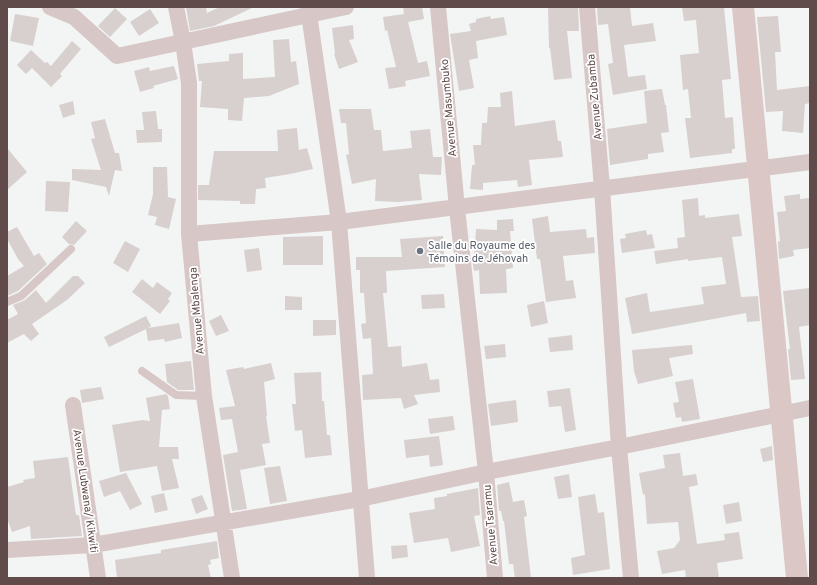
<svg xmlns="http://www.w3.org/2000/svg" width="817" height="585" viewBox="0 0 817 585" font-family="Overpass,sans-serif">
<style>
.building{fill:#d7d0cf}
.lines{fill:none;stroke-linecap:round;stroke-linejoin:round}
.lane{stroke:#d7c7c7;stroke-width:8}
.street{stroke:#d7c7c7;stroke-width:16}
.secondary{stroke:#dac7c6;stroke-width:22}
.worship-dot{fill:#6b7280;stroke:#fff;stroke-width:1.5}
.labels{text-anchor:middle;stroke-width:3.5;stroke-linejoin:round;paint-order:stroke}
.street-label{font-size:11px;fill:#604a4a;stroke:#fff}
.worship-label{font-size:11px;fill:#5b616d;stroke:#fff;text-anchor:start}
</style>
<rect width="100%" height="100%" fill="#f3f5f4"/>
<path class="building" d="M186,7H206L207,13L220,7H254L214,26L190,31Z
M403,7H422L424,19L408,22L418,63L427,61L430,76L405,81L406,86L389,89L385,68L396,67L387,30L385,31L383,17L404,14Z
M548,7H578L579,31H567L572,78L554,80L550,48H549Z
M597,7H630L632,26L653,23L656,41L624,45L628,77L645,75L647,89L613,95L608,64L613,63L608,24L598,25Z
M682,7H724L731,79L722,80L725,118L733,117L735,149H732V153L690,158L685,118H691L688,89L683,90L680,55L699,53L696,20L684,21Z
M115,8L127,19L110,37L98,26Z
M150,9L159,23L139,36L130,22Z
M15,14L39,18L33,46L10,41Z
M490,16L491,19L504,17L507,35L476,41L478,58L469,60L474,88L459,91L450,34L471,31L469,24L476,22V19Z
M778,16L781,52H775L777,90L810,86V103L805,104L803,133L782,131L783,111L766,112L757,17Z
M353,25L354,39L349,40L358,62L339,69L334,54L335,53L332,28Z
M289,39L291,62L296,61L299,84L269,96L244,98L242,121L228,120V109L200,107L202,81H199L197,64L229,61V54L243,53V79L275,77L273,40Z
M72,41L81,49L60,74L62,76L51,87L32,68L26,74L17,65L31,50L45,63L47,62L51,66Z
M174,66L178,79L153,86L154,88L140,92L134,71L149,67L150,71Z
M662,89L665,105H666L669,132L661,133L664,152L648,154V159L610,165L607,129L647,123L644,91Z
M512,91L515,126L555,120L558,141H561L563,157L529,160L532,185L518,187L517,180L483,183V190L470,189L472,165H475L473,145H481L482,123H487L488,107H501L500,93Z
M73,101L75,114L63,118L59,105Z
M339,109H371L374,130H381L383,151L412,148L410,131L430,129L433,157H442L441,175L419,174L422,200L398,202L375,201L376,179L352,184L346,155L349,154L346,123H341Z
M156,111L158,129H162V142L137,143L136,130H144L142,112Z
M105,119L115,153H119L122,171L115,170L109,196L106,187L72,180V169L101,170L91,139L95,138L91,122Z
M297,128L299,150L307,148L313,169L290,174L265,178L266,188L256,189L255,204H240V201L198,200V185H209L214,151H278L277,130Z
M7,148L27,172L7,190Z
M153,167H167L168,197L176,199L169,229L155,225L157,217L148,215L153,194Z
M46,181L70,182L68,212L45,211Z
M800,194V199L810,198V248L793,250L794,256L779,259L778,242L780,241L777,212L786,211L784,196Z
M698,198L699,216L705,215V218L739,214L742,236L732,237L741,297L758,296L760,321L747,322L746,313L632,334L625,298L647,293L650,312L704,304L701,287L726,284L722,257L688,261V259L656,264L654,251L678,248L677,238L685,237L682,200Z
M548,216L550,232L586,229L587,238L594,237L595,253L563,256L566,281L573,280L576,298L546,302L540,259H537L532,219Z
M513,219L514,231H510L513,268L506,269L507,293L480,294L479,270L474,271L472,258H474L476,229L497,230V220Z
M76,221L87,231L74,245L69,244L62,237Z
M17,227L34,256L39,253L47,264L18,291L7,296V276L24,266L18,259L7,239V232Z
M646,230L647,235L652,234L655,248L622,253L620,239L626,238L625,234Z
M323,236V265H283V237Z
M443,236L445,267L386,271L387,293H383L388,347L401,346L402,367L427,363L430,380L439,379L440,392L414,395L418,404L404,409L401,398L363,400L362,375L373,374L371,338L363,339L361,324L366,323L364,293H360V270H356V257H402L400,239Z
M125,241L140,249L128,272L113,263Z
M259,248L262,270L247,272L244,250Z
M73,276H78L85,283L67,300L32,324L39,334L31,341L24,334L7,343V320L18,314L13,305L25,300L36,290L46,303Z
M142,279L153,288L157,282L172,293L168,299L170,301L160,314L132,292Z
M810,288V325L799,327L805,379L791,380L788,349H790L783,291Z
M444,294L445,308L422,309L421,295Z
M285,296L302,297V310H285Z
M544,301L548,323L531,327L527,305Z
M221,315L229,331L216,336L209,321Z
M146,316L151,326L148,328L179,323L182,338L165,342L164,339L148,341L146,329L109,347L104,337Z
M313,320H336V335L313,336Z
M572,335L573,350L550,352L548,338Z
M505,344L506,357L486,359L484,346Z
M692,345L693,354L669,358L673,376L638,384L634,371L632,350Z
M191,361L194,390H178L167,382L165,364Z
M271,363L275,379L264,382L267,416H266L270,443L262,444L266,465L240,470L247,509L232,511L223,455L238,452L232,419L221,420L219,408L235,406L226,370L243,367L244,369Z
M321,372L322,401H324L327,435H330L332,455L305,458L302,430L295,431L292,404H296L294,373Z
M693,379L700,419L682,422L681,417L676,418L673,403L679,402L675,382Z
M101,387L104,399L82,403L80,390Z
M570,388L576,430L565,432L561,406L549,407L547,391Z
M166,394L168,396L170,409L162,410L159,447H178L179,459H172L179,488L162,491L157,466L120,472L112,425L142,420L150,421L146,398Z
M516,400L518,422L491,426L488,404Z
M453,416L455,430L430,434L428,419Z
M439,436L443,465L430,467L429,455L406,458L404,440Z
M772,446L773,460L763,462L760,449Z
M680,453L683,476L696,474L698,485L689,487L697,544L725,540L724,534L739,532L743,559L717,563L719,578H686L685,570L662,574L657,551L674,548L680,540L678,522L647,524L645,494L643,495L639,473L665,468L663,455Z
M68,457L76,515H79L82,536L31,539L30,526L12,532L7,518V487L24,482L23,480L35,478L33,461Z
M280,466L287,501L270,504L264,468Z
M126,473L142,504L130,510L120,491L104,497L99,481Z
M569,474L572,497L558,499L554,477Z
M509,482L513,502L524,500L527,516L524,517L531,578H515L513,564H509L504,521H503L501,511H499L497,485Z
M478,488L480,515L474,516L480,546L451,552L448,538L414,543L409,513L435,509L434,498L447,496V494Z
M164,493L168,510L155,513L151,496Z
M595,494L598,513L604,512L610,569L573,575L571,558L585,555L578,497Z
M202,495L208,509L196,514L191,499Z
M739,502L742,521L726,524L723,505Z
M217,541L219,558L210,560L211,564L208,565L211,578H117L115,560L161,553V550Z
M407,545L408,557L392,559L391,546Z"/>
<g class="lines">
<path class="lane" d="M7,302L21,296L71,249
M142,371L176,395L204,396"/>
<path class="street" d="M50,7L74,17L117,56L346,7
M176,7L183,42L189,83V234L204,396L232,578
M308,7L339,222L367,578
M438,7L457,208L486,472L495,578
M587,7L602,188L619,447L631,578
M189,234L339,222L810,162
M73,405L98,578
M7,550L93,545L360,499L486,472L619,447L810,408"/>
<path class="secondary" d="M743,7L797,578"/>
</g>
<circle class="worship-dot" cx="420" cy="251" r="4"/>
<g class="labels">
<g class="street-label">
<text transform="translate(594 97) rotate(-95)" y="4">Avenue Zubamba</text>
<text transform="translate(448 108) rotate(-95)" y="4">Avenue Masumbuko</text>
<text transform="translate(196 311) rotate(-95)" y="4">Avenue Mbalenga</text>
<text transform="translate(86 491) rotate(82)" y="4">Avenue Lubwana/ Kikwiti</text>
<text transform="translate(490 525) rotate(-95)" y="4">Avenue Tsaramu</text>
</g>
<g class="worship-label">
<text x="428" y="249">Salle du Royaume des<tspan x="428" dy="13">Témoins de Jéhovah</tspan></text>
</g>
</g>
<rect width="817" height="585" fill="none" stroke="#604a4a" stroke-width="16"/>
</svg>
